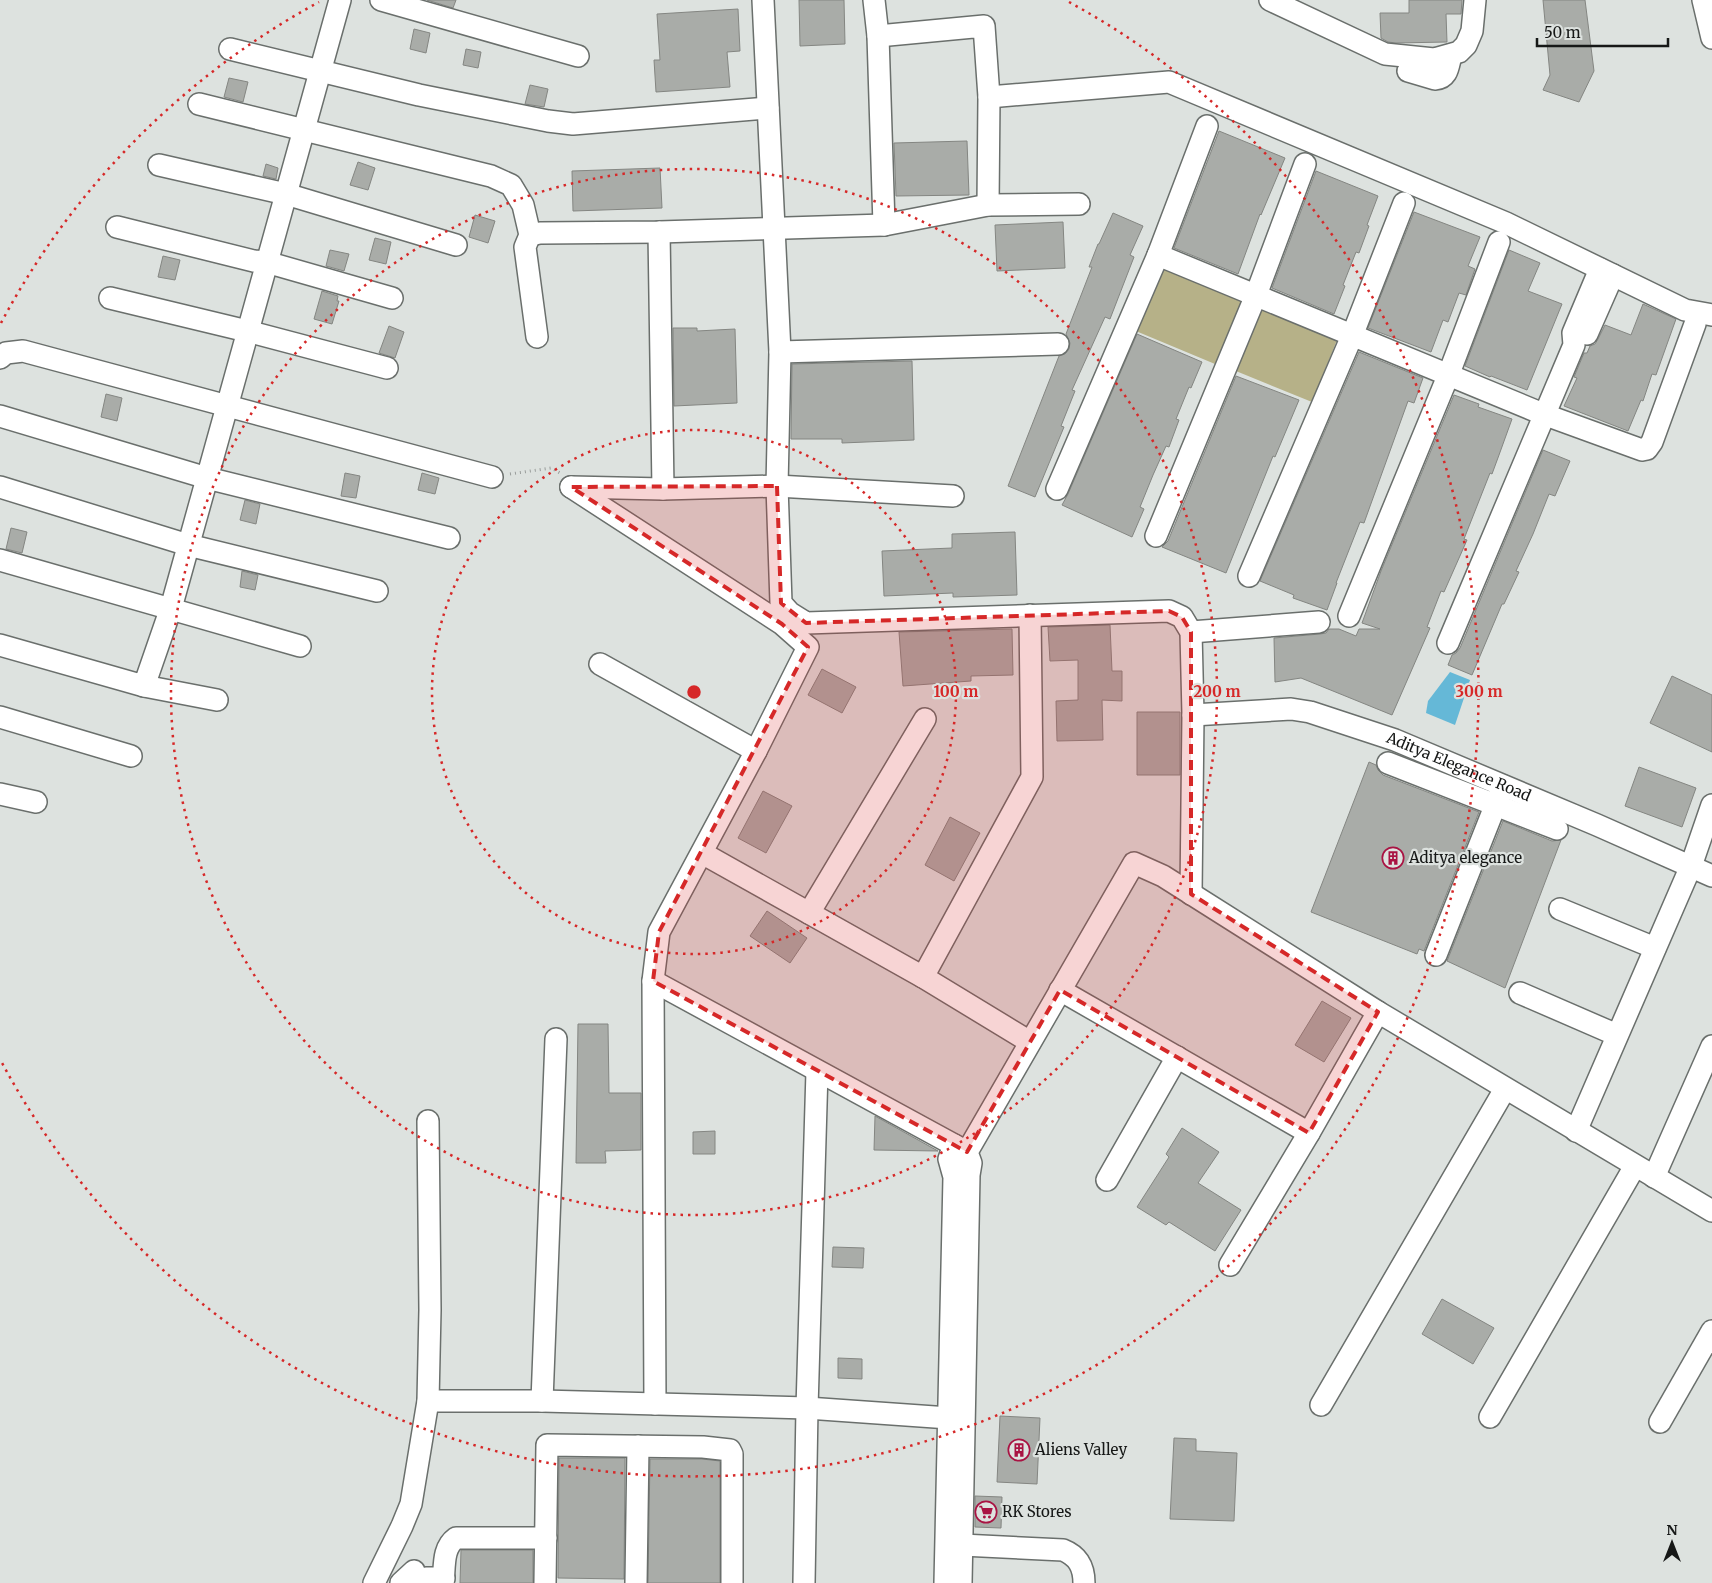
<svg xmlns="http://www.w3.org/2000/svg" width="1712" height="1583" viewBox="0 0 1712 1583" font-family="Merriweather,serif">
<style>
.green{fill:#b6b188}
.water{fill:#65b8d7}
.building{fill:#a9aca8;stroke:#848682}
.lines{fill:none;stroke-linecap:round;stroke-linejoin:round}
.minor-casing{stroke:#6a6f6c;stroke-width:24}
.path{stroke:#989c9a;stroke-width:3;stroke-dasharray:1 4;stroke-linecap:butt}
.minor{stroke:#fff;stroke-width:21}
.marked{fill:#d62828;fill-opacity:0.2;stroke:#d62828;stroke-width:4;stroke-dasharray:10 6;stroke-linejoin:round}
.ring{fill:none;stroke:#d62828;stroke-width:2.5;stroke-dasharray:2.5 5}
.labels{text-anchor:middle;stroke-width:4.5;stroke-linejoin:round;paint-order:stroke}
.street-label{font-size:15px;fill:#161817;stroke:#dde2df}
.poi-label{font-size:15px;fill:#161817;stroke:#dde2df;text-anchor:start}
.centre{fill:#d62828;stroke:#dde2df;stroke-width:2.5}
.ring-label{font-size:15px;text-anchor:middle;font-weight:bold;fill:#d62828;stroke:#dde2df;stroke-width:4.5;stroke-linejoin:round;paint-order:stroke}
</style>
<rect width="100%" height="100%" fill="#dde2df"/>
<path class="green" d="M1158,264L1243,299L1215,364L1131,329Z
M1256,307L1337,340L1312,402L1231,369Z"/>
<path class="water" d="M1450,672L1470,680L1455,725L1426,713L1428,701Z"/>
<path class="building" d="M427,0H456L453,8Z
M799,0H844L845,44L800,46Z
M1409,0H1462L1461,14H1446L1447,42L1396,43L1388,42L1381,38L1380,13H1409Z
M1543,0H1585L1594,71L1579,102L1543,90L1550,75Z
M738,9L740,51L727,52L730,87L656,92L654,60H660L657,14Z
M414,29L430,33L426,53L410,49Z
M466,49L481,52L478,68L463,65Z
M229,78L248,82L243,102L224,97Z
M530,85L548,89L544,107L525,104Z
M1219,131L1285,158L1261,215L1260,214L1238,274L1174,248Z
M967,141L969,195L896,196L894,143Z
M358,162L375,168L368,190L350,185Z
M266,164L278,168L276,179L263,176Z
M660,168L662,208L573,211L572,171Z
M1316,171L1378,196L1367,225L1369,226L1359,253L1356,252L1343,285L1345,286L1334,314L1272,288Z
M1414,212L1480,237L1468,266L1475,269L1466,295L1459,293L1448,322L1443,320L1431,352L1368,328Z
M1113,213L1143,226L1130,255L1134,257L1110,319L1105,317L1072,390L1075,391L1061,426L1064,427L1035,497L1008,486L1059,356L1065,354L1069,349L1070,343L1066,334L1092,267H1089L1098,244H1099Z
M475,215L495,221L488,243L469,237Z
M1063,222L1065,268L997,271L995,225Z
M375,238L391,242L386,264L369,260Z
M330,250L349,254L344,271L326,266Z
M1509,250L1540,263L1528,291L1562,304L1527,390L1491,376L1490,377L1465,366Z
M163,256L180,260L175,280L158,277Z
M322,291L338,296L337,301H339L332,324L314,319Z
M1643,304L1676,319L1656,375L1652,374L1643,401L1641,400L1628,431L1564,406L1577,378L1574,377L1584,353H1587L1590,346L1595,344L1598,339L1605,325L1631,335Z
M389,326L404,332L395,358L379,353Z
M673,328H697V331L735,329L737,403L674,406Z
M1137,334L1202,362L1191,388L1189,387L1176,419L1179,420L1169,447L1166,446L1153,475L1140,507L1144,509L1132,537L1062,505L1068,494Z
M1359,352L1423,378L1414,403L1408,401L1364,523L1360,522L1336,583H1337L1327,610L1293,598L1294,595L1260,581Z
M912,361L914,440L842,443V439H791L792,364Z
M1236,376L1299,400L1275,457L1273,456L1226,573L1162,547L1168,541Z
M106,394L122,398L117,421L101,417Z
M1454,395L1479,404L1478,407L1512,419L1499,455L1492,474L1490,473L1464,539L1467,540L1444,592L1441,591L1427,627L1430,628L1392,715L1301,678L1275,682L1274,638L1320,634L1326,633L1329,629H1339L1356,636L1359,629H1380L1362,623L1381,571Z
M1543,450L1570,461L1555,496L1549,494L1533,534L1516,571L1519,572L1504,604H1502L1472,675L1448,665L1452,655L1456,653L1460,648Z
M345,473L360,476L356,498L341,496Z
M422,473L439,478L435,494L418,490Z
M245,500L260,504L256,524L240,520Z
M11,528L27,532L22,553L6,549Z
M1015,532L1017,595L953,597V593L884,596L882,551L952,548V534Z
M242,571L258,575L255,590L240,587Z
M1110,625L1112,671H1122V701L1102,700L1103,740L1057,741L1056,701L1078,700V660L1050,661L1048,627Z
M1012,629L1013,675L971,676V681L903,686L899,632Z
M822,669L856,687L842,713L808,695Z
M1672,676L1712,695V752L1650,723Z
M1137,712H1180V775H1137Z
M1369,762L1376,765L1378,770L1383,775L1479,812L1424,951L1419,949L1417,954L1311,912Z
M1639,767L1696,788L1682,827L1625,806Z
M763,791L792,806L766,853L738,838Z
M950,817L980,833L954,881L925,865Z
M1503,821L1552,841L1561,840L1505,988L1447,961Z
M767,911L807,938L790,963L750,936Z
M1322,1001L1351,1018L1324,1062L1295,1045Z
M578,1024H608L609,1093H641V1150L605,1151L606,1163H576Z
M875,1116L938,1151L874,1150Z
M1182,1128L1219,1152L1198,1183L1241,1210L1215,1251L1169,1222L1166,1225L1137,1207L1169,1157L1166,1154Z
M715,1131V1154H693V1132Z
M833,1247L864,1248L863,1268L832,1267Z
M1442,1299L1494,1328L1473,1364L1422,1334Z
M838,1358L862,1359V1379L838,1378Z
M1000,1416L1040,1418L1037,1484L997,1482Z
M1174,1438L1196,1439V1451L1237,1453L1234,1521L1170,1519Z
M559,1458H625L624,1579L558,1578Z
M650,1459H702L720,1461V1583H648Z
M975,1496L1002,1497L1001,1528L975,1527Z
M461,1550H533V1583H460Z"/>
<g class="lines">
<g class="minor-casing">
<g id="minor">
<path d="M381,0L578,56"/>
<path d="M763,0L780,352L777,486L781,603L790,613L806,623L1169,611L1182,617L1191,632L1193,715L1191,894"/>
<path d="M874,0L878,36L884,225"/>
<path d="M1270,0L1385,54L1434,59L1459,52L1466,45L1472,31L1475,0"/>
<path d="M1703,0L1712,38"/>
<path d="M878,36L984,26L989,97L988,205"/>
<path d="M230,49L419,95L548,121L573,124L768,108"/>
<path d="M1408,71L1435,79C1448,78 1448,67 1451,55"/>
<path d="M989,97L1169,82L1506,223L1685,310L1712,315"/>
<path d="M199,104L491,176L511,185L523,205L530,235L525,247L537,337"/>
<path d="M159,165L286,194L456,245"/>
<path d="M117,227L254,261L266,262L392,298"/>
<path d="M659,232L663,489"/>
<path d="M530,235L540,233L659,232L884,225L988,205L1079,204"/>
<path d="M1158,255L1543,414L1642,450L1647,449L1652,442L1695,324"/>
<path d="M110,298L247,331L387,368"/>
<path d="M1587,334L1613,275"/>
<path d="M780,352L1058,344"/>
<path d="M0,358L6,353L23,351L492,477"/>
<path d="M0,416L207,478L449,538"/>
<path d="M0,487L188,545L377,591"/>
<path d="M571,487L782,624L808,647L756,751L659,932L653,981L655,1404"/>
<path d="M571,487L663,489L777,486L953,496"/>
<path d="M1057,489L1158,255L1207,126"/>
<path d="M1156,536L1256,295L1305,164"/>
<path d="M0,560L300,646"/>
<path d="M1249,576L1352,336L1404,203"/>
<path d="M1349,616L1448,376L1499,242"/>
<path d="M1191,632L1319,622"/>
<path d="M1448,643L1574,345L1573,333L1600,269"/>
<path d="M0,645L144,686L171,608L340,0"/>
<path d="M600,664L756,751"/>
<path d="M144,686L217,700"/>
<path id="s1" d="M1193,715L1291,709L1310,712L1395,740L1597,825L1712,876"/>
<path d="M0,717L131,756"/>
<path d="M925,719L809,913L923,977L1030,1042"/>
<path d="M1388,763L1557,829"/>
<path d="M0,794L36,802"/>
<path d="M702,853L809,913"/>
<path d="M1560,909L1655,948"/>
<path d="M1436,955L1503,786"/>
<path d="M923,977L1032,777L1030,615"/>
<path d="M653,981L967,1152"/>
<path d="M1060,990L1309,1133"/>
<path d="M1520,993L1617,1035"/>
<path d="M1576,1131L1691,866L1712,805"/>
<path d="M1654,1177L1712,1046"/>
<path d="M1107,1180L1177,1057"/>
<path d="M1230,1265L1309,1133L1378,1012"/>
<path d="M428,1401H542L807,1408L949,1418"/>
<path d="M542,1401L556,1039"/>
<path d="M1321,1405L1505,1089"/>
<path d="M1490,1417L1635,1166"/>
<path d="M1660,1422L1712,1331"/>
<path d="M962,1545L1063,1550C1078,1556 1084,1567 1084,1583"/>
<path d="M374,1583L402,1526L411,1504L428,1401L430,1310L428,1121"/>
<path d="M401,1583L414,1571"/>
<path d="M419,1583L426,1578H444"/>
<path d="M443,1583C445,1567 442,1548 456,1538H546"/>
<path d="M545,1583L547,1445L703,1447L730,1450L732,1454V1583"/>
<path d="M636,1583L638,1446"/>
<path d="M804,1583L807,1408L817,1071"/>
<path d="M945,1583L954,1177L949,1159L954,1145"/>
<path d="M961,1583L969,1175L971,1163L967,1152L1134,863L1163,876L1378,1012L1712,1211"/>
</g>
</g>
<path class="path" d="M510,474L551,468L560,473"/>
<use href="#minor" class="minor"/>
</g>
<path class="marked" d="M777,486L781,603L806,623L1169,611L1182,617L1191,632V894L1378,1012L1309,1133L1060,990L967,1152L653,981L659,932L808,647L782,624L571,487Z"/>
<g class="ring">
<circle cx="694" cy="692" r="262"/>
<circle cx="694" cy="692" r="523"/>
<path d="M1 323A785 785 0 0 1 319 2M1069 2A785 785 0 1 1 1 1061"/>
</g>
<defs>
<g id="building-ring" transform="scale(1.125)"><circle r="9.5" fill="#dde2df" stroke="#a91343" stroke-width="1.5"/><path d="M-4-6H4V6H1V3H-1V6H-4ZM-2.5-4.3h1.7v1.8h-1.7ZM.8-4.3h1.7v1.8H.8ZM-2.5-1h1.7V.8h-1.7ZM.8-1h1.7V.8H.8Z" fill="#a91343"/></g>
<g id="supermarket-ring" transform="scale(1.125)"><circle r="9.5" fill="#dde2df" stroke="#a91343" stroke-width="1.5"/><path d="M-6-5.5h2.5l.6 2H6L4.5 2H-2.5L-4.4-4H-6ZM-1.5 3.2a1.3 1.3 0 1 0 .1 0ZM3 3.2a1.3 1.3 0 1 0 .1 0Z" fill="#a91343"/></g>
</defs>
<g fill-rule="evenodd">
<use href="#building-ring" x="1393" y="858"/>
<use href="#building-ring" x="1019" y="1450"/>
<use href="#supermarket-ring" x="986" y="1512"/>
</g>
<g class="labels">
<g class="street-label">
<text dy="5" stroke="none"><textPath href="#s1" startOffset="276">Aditya Elegance Road</textPath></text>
</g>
<g class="poi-label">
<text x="1409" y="863">Aditya elegance</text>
<text x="1035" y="1455">Aliens Valley</text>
<text x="1002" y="1517">RK Stores</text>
</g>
</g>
<circle cx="694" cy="692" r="8" class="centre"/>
<g class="ring-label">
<text x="956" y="697">100 m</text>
<text x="1217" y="697">200 m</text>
<text x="1479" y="697">300 m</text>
</g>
<g transform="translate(1672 1543)" stroke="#dde2df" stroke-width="4" paint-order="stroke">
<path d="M0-4L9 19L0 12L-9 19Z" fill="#161817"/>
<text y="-8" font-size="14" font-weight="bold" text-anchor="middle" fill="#161817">N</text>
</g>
<path d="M1537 38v8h131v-8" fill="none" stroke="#161817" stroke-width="2.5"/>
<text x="1544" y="38" font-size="15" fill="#161817" stroke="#dde2df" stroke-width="4" paint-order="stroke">50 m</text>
</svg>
